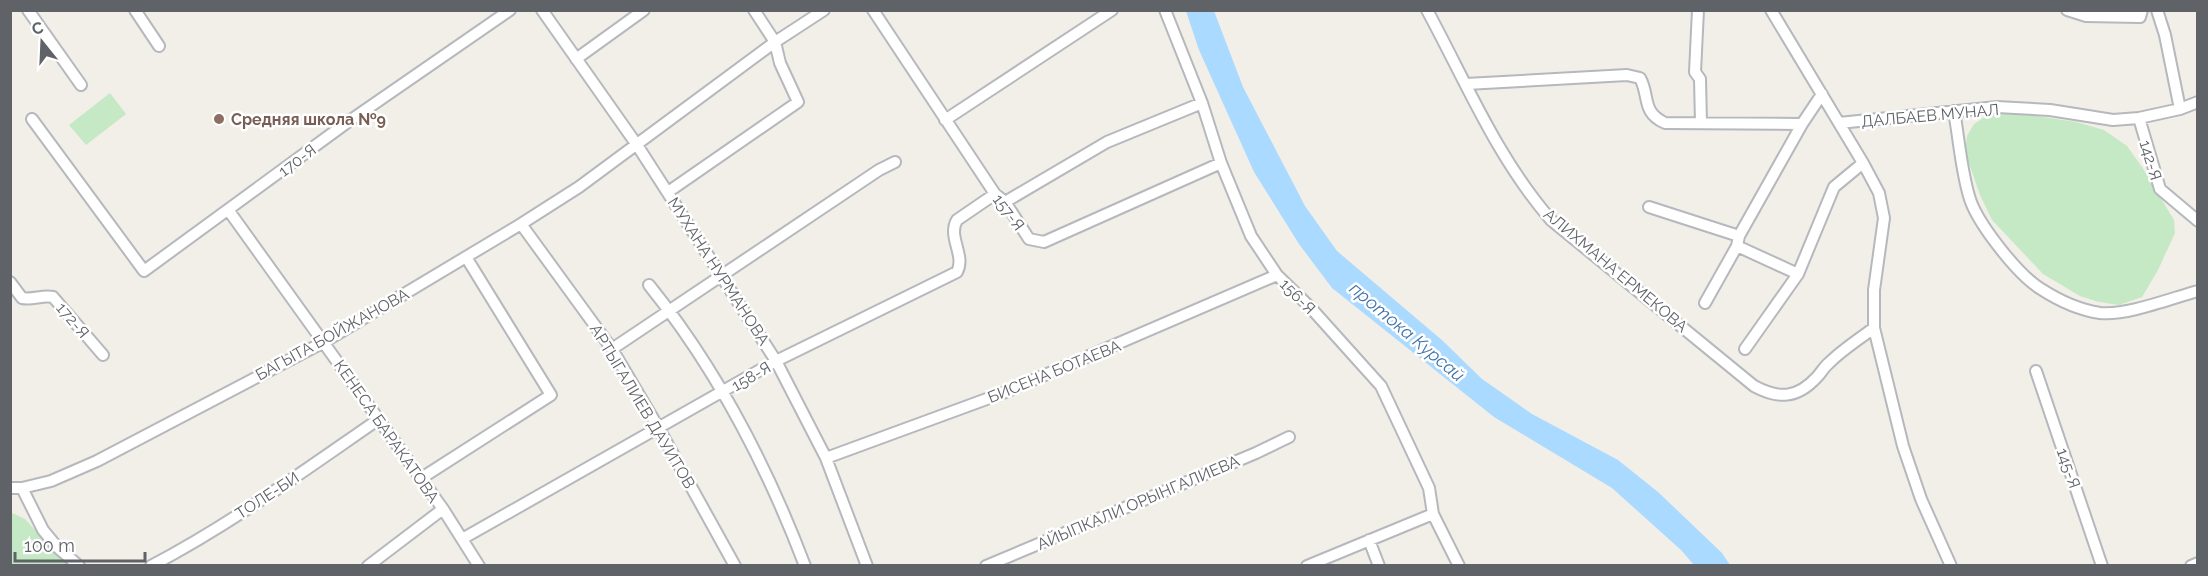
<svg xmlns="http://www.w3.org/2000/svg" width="2208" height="576" viewBox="0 0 2208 576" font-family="Raleway,sans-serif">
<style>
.green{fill:#c5e8c5}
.water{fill:#aadaff}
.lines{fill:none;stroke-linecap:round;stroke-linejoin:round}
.minor-casing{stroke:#b5b8bc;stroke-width:14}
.minor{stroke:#fff;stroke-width:10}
.education-dot{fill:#8d6e63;stroke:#fff;stroke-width:2}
.labels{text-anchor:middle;stroke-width:5;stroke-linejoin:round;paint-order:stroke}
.street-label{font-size:16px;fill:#5f6368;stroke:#fff}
.education-label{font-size:16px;font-weight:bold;fill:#785e54;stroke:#fff;text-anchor:start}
.water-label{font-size:18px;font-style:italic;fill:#4174aa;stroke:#fff}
</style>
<rect width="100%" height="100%" fill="#f1efe8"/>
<path class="green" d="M110,93L126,114L86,145L69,125Z
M2010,112L2076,122L2104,130L2127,146L2142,167L2174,220L2175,233L2158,270L2142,297L2119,305L2099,302L2080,296L2043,274L1992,220L1980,195L1965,152L1967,136L1974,124L1988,115Z
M10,512L25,519L47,543L75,565H11Z"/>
<path class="water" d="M1186,11H1214L1243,87L1305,206L1337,251L1443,341L1482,379L1532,414L1618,460L1658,492L1722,553L1730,565H1694L1681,550L1612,488L1494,417L1332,288L1299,244L1254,172L1199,50Z"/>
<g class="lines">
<g class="minor-casing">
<path id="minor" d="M28,10L81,85
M135,10L159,46
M542,10L637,145L776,361L826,458L867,566
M873,10L995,194L1005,202L1029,239L1044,242L1221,163
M1165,10L1202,103L1221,163L1251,236L1277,275L1310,307L1381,386L1429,488L1433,514L1459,566
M1427,10C1466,82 1497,158 1551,220L1754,386C1778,399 1797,399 1817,377C1821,373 1824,367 1829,363C1842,350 1859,339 1874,328
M1698,10L1695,72L1700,79L1701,123
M1771,10L1863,163L1879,193L1884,218L1874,290V328L1903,446L1921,499L1951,566
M2067,10L2086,16L2140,17L2142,10
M2157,10L2165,35L2180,109
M576,59L644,10
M1466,84L1627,75L1640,78C1650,96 1641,112 1665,123L1802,124
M1954,111C1959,139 1961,169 1969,196C1976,222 2018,275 2041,289C2058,300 2080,310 2100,313C2126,316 2172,298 2198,291
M2139,118L2160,189L2198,221
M32,119L144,271L345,124L510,10
M945,120L1112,10
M1839,123L1997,107L2050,110L2113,120L2139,118L2180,109L2198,102
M668,192L798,102L780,63L775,42L754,10
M1005,202L1107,142L1202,103
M1649,207L1739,236
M229,211L443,509L479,566
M521,224L612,349L658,427L735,566
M1737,246L1798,274
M10,282L22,298C33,300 42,295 53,297L103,355
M649,285C716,368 767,466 805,566
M1705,303L1737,246L1739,236L1802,124L1822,94
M612,349L879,170L895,162
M1745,349L1798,274L1834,187L1863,163
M2036,371L2102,566
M826,458L1003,393L1277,275
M420,479L551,395L466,257
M10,488H22L51,481L97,461L324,342L521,224L579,187L775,42L824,10
M22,488L43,530L57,547L79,566
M462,539L776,361L957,272C966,255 947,237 957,220L995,194
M1369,540L1379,566
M151,566C231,524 305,470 379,419
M368,566L443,509
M986,566L1256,453L1289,437
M1307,566L1433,514
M2191,566L2198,563"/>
</g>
<use href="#minor" class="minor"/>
</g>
<circle class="education-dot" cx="219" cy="119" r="6"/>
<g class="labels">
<g class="street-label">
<text transform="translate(1930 115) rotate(-5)" y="6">ДАЛБАЕВ МУНАЛ</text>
<text transform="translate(297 160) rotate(-37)" y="6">170-Я</text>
<text transform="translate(2151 160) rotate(73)" y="6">142-Я</text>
<text transform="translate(1009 212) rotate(53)" y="6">157-Я</text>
<text transform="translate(1616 270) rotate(40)" y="6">АЛИХМАНА ЕРМЕКОВА</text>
<text transform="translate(719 271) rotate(57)" y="6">МУХАНА НУРМАНОВА</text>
<text transform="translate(1298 296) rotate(45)" y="6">156-Я</text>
<text transform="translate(73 320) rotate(50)" y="6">172-Я</text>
<text transform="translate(332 334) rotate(-29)" y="6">БАГЫТА БОЙЖАНОВА</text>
<text transform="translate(1054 371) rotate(-22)" y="6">БИСЕНА БОТАЕВА</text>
<text transform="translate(751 376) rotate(-30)" y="6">158-Я</text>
<text transform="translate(643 406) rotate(59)" y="6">АРТЫГАЛИЕВ ДАУИТОВ</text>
<text transform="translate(387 431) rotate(55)" y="6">КЕНЕСА БАРАКАТОВА</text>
<text transform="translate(2069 468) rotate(71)" y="6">145-Я</text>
<text transform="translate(267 495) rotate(-33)" y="6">ТОЛЕ-БИ</text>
<text transform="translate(1138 502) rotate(-23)" y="6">АЙЫПКАЛИ ОРЫНГАЛИЕВА</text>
</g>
<g class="education-label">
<text x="231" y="125">Средняя школа №9</text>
</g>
<g class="water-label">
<text transform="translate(1407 332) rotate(40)" y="6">протока Курсай</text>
</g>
</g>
<rect width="2208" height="576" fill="none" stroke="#5f6368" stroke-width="24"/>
<g transform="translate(42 42) rotate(342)" stroke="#ffffff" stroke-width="4.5" paint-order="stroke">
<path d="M0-4.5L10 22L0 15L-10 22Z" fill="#5f6368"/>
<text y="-9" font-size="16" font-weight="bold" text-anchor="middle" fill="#5f6368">С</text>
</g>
<path d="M15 552v9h130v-9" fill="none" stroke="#5f6368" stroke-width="3"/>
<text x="24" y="552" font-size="18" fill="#5f6368" stroke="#ffffff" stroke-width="4.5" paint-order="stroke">100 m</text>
</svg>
